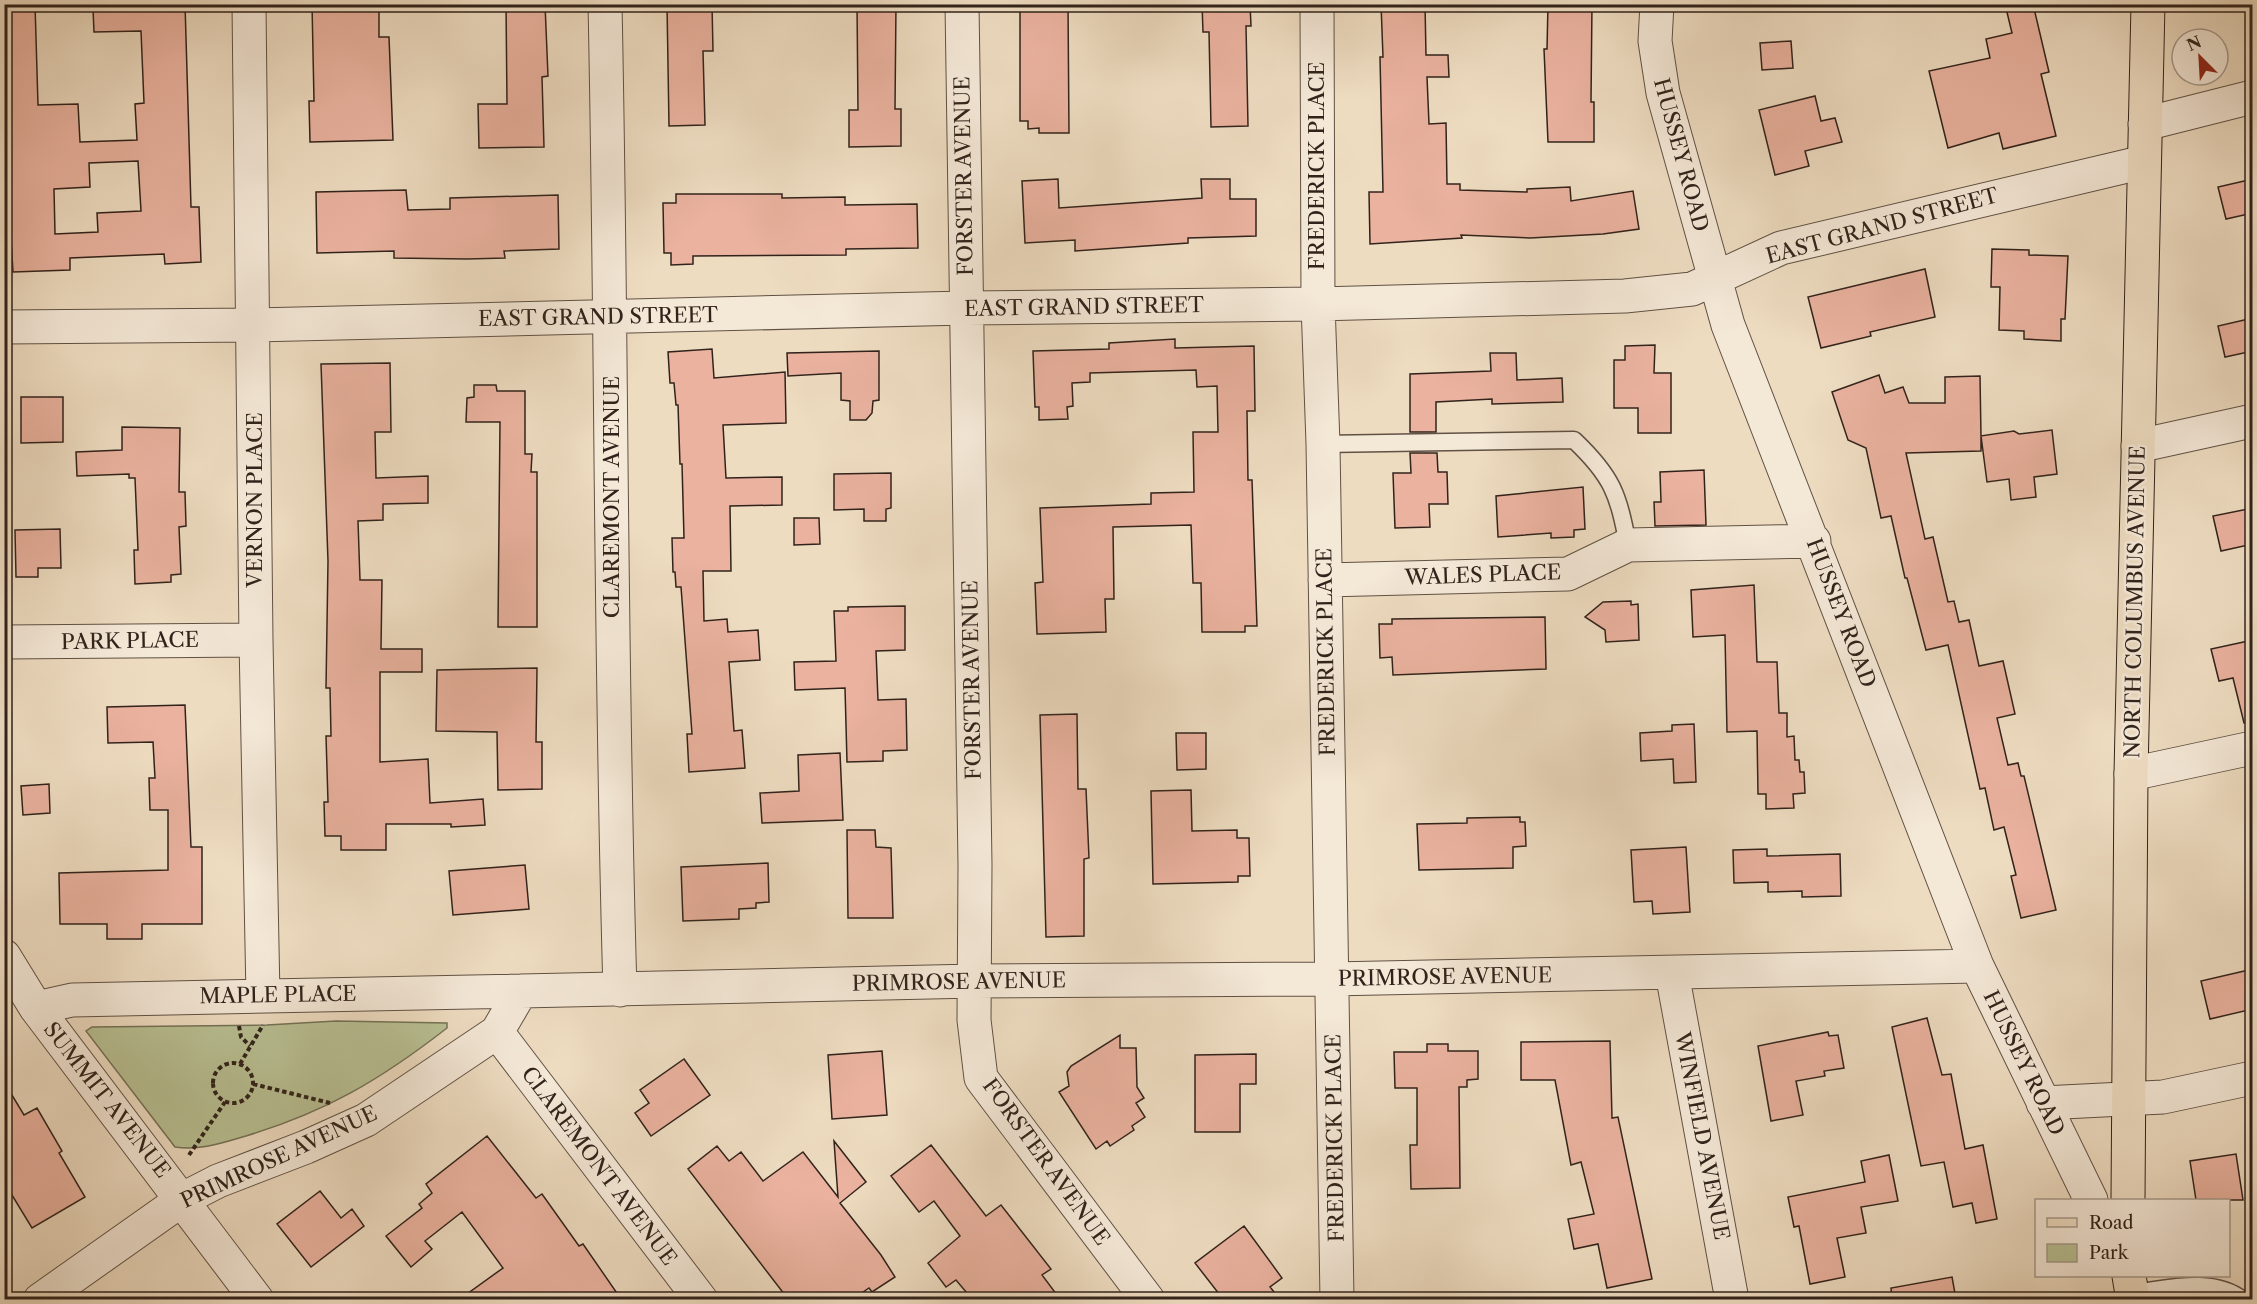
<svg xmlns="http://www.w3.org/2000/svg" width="2257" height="1304" viewBox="0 0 2257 1304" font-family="'Libre Caslon Text',serif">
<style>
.green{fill:#b8c093;stroke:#747257;stroke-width:1.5}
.building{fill:#eab29f;stroke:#31231b;stroke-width:1.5;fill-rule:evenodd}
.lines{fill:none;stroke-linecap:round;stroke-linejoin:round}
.service-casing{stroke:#605144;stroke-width:19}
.minor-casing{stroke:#605144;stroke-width:35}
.primary-casing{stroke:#31231b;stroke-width:35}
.path{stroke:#31231b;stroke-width:4;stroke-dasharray:4.5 3;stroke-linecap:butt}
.service{stroke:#f4e8d7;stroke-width:16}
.minor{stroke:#f4e8d7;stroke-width:33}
.primary{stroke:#eedcc1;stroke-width:33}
.labels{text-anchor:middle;stroke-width:5;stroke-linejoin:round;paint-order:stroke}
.street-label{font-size:21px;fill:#31231b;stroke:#f4e8d7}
</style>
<rect width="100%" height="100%" fill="#eedcc1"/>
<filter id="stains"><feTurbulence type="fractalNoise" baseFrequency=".00333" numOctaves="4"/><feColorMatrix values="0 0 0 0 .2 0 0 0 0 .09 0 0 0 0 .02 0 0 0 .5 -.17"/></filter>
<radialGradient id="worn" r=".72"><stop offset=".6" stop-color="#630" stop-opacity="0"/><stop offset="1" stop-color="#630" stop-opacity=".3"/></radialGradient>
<path class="green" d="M336,1021L447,1023V1028C379,1081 325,1112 246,1136C222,1143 199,1151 175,1147L86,1031L92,1027L267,1025Z"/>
<path class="building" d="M4,4H35L38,105L78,104L80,142L137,140L135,104L144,103L141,31L94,32L93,9L141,8V4H185L191,207H199L201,262L165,264L164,254L70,258V270L13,272L10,222H4ZM138,161L141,211L97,213L98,232L55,234L54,189L90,187L89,163Z
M312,4H379V37H389L393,140L310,142L309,101H314Z
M506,4H545L548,76L542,77L544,147L479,148L478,104H507Z
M667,4H712L713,51H703L705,125L669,126Z
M857,4H896L895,109H901V146L849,147V110H858Z
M1020,4H1068L1069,133H1039V128L1028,129V121H1020Z
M1202,4H1250L1251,26H1246L1248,126L1211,127L1209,32H1203Z
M1381,4H1425L1426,55H1448L1449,77H1427L1429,124L1446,123L1447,184H1460V190L1527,192V189L1570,187L1571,201L1633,191L1639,229L1603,234L1530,238L1461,235L1462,238L1370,244L1369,192H1383L1380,57H1383Z
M1548,4H1592L1591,102H1594V142H1548L1544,49H1547Z
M2005,4H2033L2049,72L2041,74L2056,136L2003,149L1999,133L1948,148L1929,71L1990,58L1986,39L2012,33Z
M1791,41L1793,68L1762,70L1760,43Z
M1815,96L1821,121L1835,118L1842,142L1805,151L1809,166L1775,175L1759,110Z
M1058,179L1059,208L1202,198L1201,179H1230V199H1256V236L1188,238V243L1075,251V240L1025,243L1022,181Z
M2253,179V213L2226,219L2218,187Z
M406,190L408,210L450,209V198L558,195L559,249L504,251L505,258L467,259L394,258V251L317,253L316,192Z
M676,194H782V198L845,197V205L917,204L918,248L846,249V255L693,256V264L671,265V253H664L663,203H676Z
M1992,249L2029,250V255L2068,256L2065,319H2061V341L2024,339V331L1999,330L2000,287H1991Z
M1925,269L1935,317L1870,332L1871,336L1821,348L1808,297Z
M2253,318V351L2225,357L2218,326Z
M1175,339V348L1254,346L1255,411H1247L1248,480H1252L1257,626H1245V632H1202L1201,583H1193L1191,525L1113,527L1114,599H1105L1106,632L1037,634L1035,583L1043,582L1040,508L1151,504V493L1194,492L1193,432H1218L1217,386L1197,387L1196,370L1090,373V382L1072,383L1073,406L1067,407L1068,419L1039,420V407H1035L1033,351L1109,349V343Z
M1655,345L1654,373H1671V433H1638V408H1614V360H1625V346Z
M712,349L714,378L785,372L786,423L723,425L726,478L782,477V505L730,506L731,571H703L704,621L727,619L728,632L758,630L760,660L729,662L734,731L742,730L745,768L689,772L687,734H692L681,587H676L675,572H673L672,538H684L682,464H680L678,405H676L674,383H670L668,352Z
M879,351V400L873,401L872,413L866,420H850V401L841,400V373L788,376L787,353Z
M1490,353H1516L1517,380L1562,378L1563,402L1492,404V399L1436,402V432H1410V374L1491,371Z
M390,363L391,432H375L376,478L428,476V503L383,504V520L358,521L360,580H382L381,649H422V672H380V762L428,759L430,803L483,799L485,825L451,827V824H386V850H341V836H325L324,802H328L326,736H331L330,688H326L328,561L321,364Z
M1879,375L1885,393L1903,387L1909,403H1945V377L1980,376L1981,436L2014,431L2019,434L2052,430L2057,474L2034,477L2036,497L2011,500L2009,479L1987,482L1981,436V451L1906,453L1925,539L1933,537L1948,602L1954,601L1959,622L1969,620L1979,666L2003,661L2015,714L1997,718L2008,765L2018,763L2021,776H2024L2056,910L2021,918L2011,876L2016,875L2004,827L1994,830L1985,788L1980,789L1948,645L1926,650L1907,578H1905L1891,516L1881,518L1866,448L1848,440L1832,392Z
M474,385H496L497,391H525V454H532L531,472H537V627H498L500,422H466L467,398L474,397Z
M21,397H63V442L21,443Z
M122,427L180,428L179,492H185L186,526L179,527L181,574L171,575V582L135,584L134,550H138L135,478H129V474L77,476L76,452L122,450Z
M1410,453H1437L1438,472H1447L1448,504H1429L1430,527L1395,528L1393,473H1411Z
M1704,470L1706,525L1655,526L1654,502H1661L1660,472Z
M891,473V508L886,509V521H864V509L834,510V474Z
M1583,487L1585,529L1574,530V537L1551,538V533L1498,537L1496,496Z
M2253,508V544L2221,551L2213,516Z
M794,518H819L820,544L794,545Z
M60,529L61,568H38V577H16L15,530Z
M1754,585L1757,662H1777L1779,713H1787V737L1794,736L1795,760H1799L1800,772H1804L1805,793L1793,794L1794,808L1766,809V794H1758L1757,731L1727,732L1725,635L1693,637L1691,590Z
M1631,601V605L1638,604L1639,640L1606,642L1605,630L1585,617L1603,602Z
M905,606V650L876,651L878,700L906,699L907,750L883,751V761L847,762L845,688L795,690L794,662L836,661L834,611H848V607Z
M1545,617L1546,669L1393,675L1392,657L1380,658L1379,624H1392V619Z
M2253,640V722L2244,723L2233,678L2219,681L2211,649Z
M537,668L536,742H542V789L498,790L497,732L436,731L437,670Z
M185,705L191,847H202V924H142V939H107V924H60L59,873L168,870V810H150L149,778H155L153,742L108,743L107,707Z
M1077,714L1078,789H1086L1089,858L1084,859V936L1046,937L1040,715Z
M1694,724L1696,782L1674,783L1673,759L1641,761L1640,733L1672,731V725Z
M1176,733H1206V769L1177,770Z
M840,753L843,820L762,823L760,793L799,791L798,755Z
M49,784L50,813L23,815L21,786Z
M1191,790L1192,831L1237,830V838H1249L1250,876H1238V882L1153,884L1151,791Z
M1520,817V822H1525L1526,846L1513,847V868L1419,870L1417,824L1467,823V818Z
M847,830H875L876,847L891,848L893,918H848Z
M1686,847L1690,912L1653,914L1652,901L1634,902L1631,850Z
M1767,849V856L1840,854L1841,896L1802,897V891L1768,892V882L1734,883L1733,850Z
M768,863L769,902L756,903V908L739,909V919L683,921L681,867Z
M525,865L529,909L453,915L449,871Z
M2253,969V1009L2210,1019L2201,981Z
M1927,1018L1942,1075L1951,1074L1965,1149L1983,1145L1997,1219L1976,1223L1972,1203L1953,1207L1944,1162L1921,1166L1892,1027Z
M1828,1032L1829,1036L1838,1035L1844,1068L1824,1071L1825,1076L1796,1081L1803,1115L1771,1121L1758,1046Z
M1120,1035V1048H1136L1137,1087L1144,1098L1136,1103L1145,1117L1132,1126L1134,1130L1110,1146L1107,1141L1096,1149L1059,1092L1069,1086L1067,1072L1071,1066Z
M1610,1041L1612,1118L1618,1117L1652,1279L1607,1288L1598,1244L1574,1249L1568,1219L1594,1214L1581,1162L1571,1165L1555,1080H1521V1042Z
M1427,1044H1448V1051H1478V1079L1467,1080V1087H1459L1460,1188L1411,1189L1410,1145H1417V1088H1395L1394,1052H1427Z
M882,1051L887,1115L832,1119L828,1055Z
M1256,1054V1084H1240V1132H1195V1055Z
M684,1059L710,1095L651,1136L635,1113L649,1103L640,1090Z
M4,1082L24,1115L37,1108L62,1151L59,1153L85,1197L32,1228L4,1182Z
M487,1136L536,1198L542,1194L579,1246L583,1244L621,1299H460L503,1268L462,1212L425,1241L432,1249L411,1267L386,1236L422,1208L419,1204L432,1193L426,1184Z
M834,1141L866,1182L840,1203L881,1255L895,1277L872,1292L869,1288L853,1299H788L688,1169L717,1146L729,1161L741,1152L763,1181L803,1152L838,1197Z
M931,1145L986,1216L1001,1205L1051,1269L1042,1275L1060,1299H972L956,1280L946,1287L928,1263L960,1236L934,1201L919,1212L891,1176Z
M2236,1154L2243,1200H2196L2190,1161Z
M1889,1155L1898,1201L1861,1207L1866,1233L1837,1238L1845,1277L1810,1284L1799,1226L1794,1227L1788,1197L1865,1182L1861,1161Z
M320,1191L341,1218L352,1209L364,1226L311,1267L277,1224Z
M1244,1226L1282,1278L1270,1287L1280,1299H1223L1195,1263Z
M1952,1277L1956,1299H1892L1891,1288Z"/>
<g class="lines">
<g class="service-casing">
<path id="service" d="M1323,444L1574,440C1613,477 1618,494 1628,545
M2132,1293C2167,1289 2212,1276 2243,1300"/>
</g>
<g class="minor-casing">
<path id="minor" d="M249,4L256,640L263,996
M605,4C612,333 610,662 620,990
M962,4L975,865L974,1020L981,1078L1148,1300
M1317,4L1318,304L1323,444L1337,1300
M1657,4L1655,41L1663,93L1728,325L1977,966L2091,1200
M2145,124L2252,97
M4,327L254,325L966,308L1318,304L1625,296L1692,289L1781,248L2144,162
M2138,446L2252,421
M1325,580L1568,574L1628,545L1814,541
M4,642L256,640
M2131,774L2252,748
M4,956L36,1008L257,1300
M1672,973L1732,1300
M36,1008L72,1000L521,991
M497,1032L701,1300
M2043,1103L2163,1097L2252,1078
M40,1300L183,1199L218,1181L306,1147L366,1120L497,1032L521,991L975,981L1331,979L1977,966"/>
</g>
<g class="primary-casing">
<path id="primary" d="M2128,1200L2131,774L2148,4
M2129,1276L2133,1300"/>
</g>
<path class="path" d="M239,1026L241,1037L250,1046
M213 1083a20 20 0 1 1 40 0a20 20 0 1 1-40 0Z
M240,1064L263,1025
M253,1084L330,1103
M189,1155L225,1102"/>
<use href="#service" class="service"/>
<use href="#minor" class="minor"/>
<use href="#primary" class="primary"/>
</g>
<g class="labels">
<g class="street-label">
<text transform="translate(1681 155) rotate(75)" y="7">HUSSEY ROAD</text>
<text transform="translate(1317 166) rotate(-90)" y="7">FREDERICK PLACE</text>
<text transform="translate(964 176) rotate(-91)" y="7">FORSTER AVENUE</text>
<text transform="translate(1882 226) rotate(-15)" y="7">EAST GRAND STREET</text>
<text transform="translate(1084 307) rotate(-1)" y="7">EAST GRAND STREET</text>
<text transform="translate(598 317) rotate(-1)" y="7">EAST GRAND STREET</text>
<text transform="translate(612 497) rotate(-90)" y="7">CLAREMONT AVENUE</text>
<text transform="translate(255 500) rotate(-90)" y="7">VERNON PLACE</text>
<text transform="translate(1483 575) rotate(-2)" y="7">WALES PLACE</text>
<text transform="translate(2135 602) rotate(-89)" y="7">NORTH COLUMBUS AVENUE</text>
<text transform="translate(1841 613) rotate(69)" y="7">HUSSEY ROAD</text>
<text transform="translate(130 641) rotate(-1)" y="7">PARK PLACE</text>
<text transform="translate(1326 652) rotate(-91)" y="7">FREDERICK PLACE</text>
<text transform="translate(972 680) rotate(-91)" y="7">FORSTER AVENUE</text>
<text transform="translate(1445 977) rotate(-1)" y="7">PRIMROSE AVENUE</text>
<text transform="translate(959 982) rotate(-1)" y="7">PRIMROSE AVENUE</text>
<text transform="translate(278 995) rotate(-1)" y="7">MAPLE PLACE</text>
<text transform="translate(2024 1063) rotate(64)" y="7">HUSSEY ROAD</text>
<text transform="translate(107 1100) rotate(52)" y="7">SUMMIT AVENUE</text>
<text transform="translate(1702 1136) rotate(79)" y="7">WINFIELD AVENUE</text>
<text transform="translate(1335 1138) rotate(-91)" y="7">FREDERICK PLACE</text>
<text transform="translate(279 1157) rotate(-25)" y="7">PRIMROSE AVENUE</text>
<text transform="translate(1046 1162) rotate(54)" y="7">FORSTER AVENUE</text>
<text transform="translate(599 1166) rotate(53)" y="7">CLAREMONT AVENUE</text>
</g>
</g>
<rect width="2257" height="1304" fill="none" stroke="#eedcc1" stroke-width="24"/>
<rect x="6" y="6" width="2245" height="1292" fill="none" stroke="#31231b" stroke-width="3"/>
<rect x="12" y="12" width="2233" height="1280" fill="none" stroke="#31231b" stroke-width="1.5"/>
<rect x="2035" y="1199" width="195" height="78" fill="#f4e8d7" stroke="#a6998c" stroke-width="1.5"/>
<rect x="2047" y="1218" width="30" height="9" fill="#eedcc1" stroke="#a6998c" stroke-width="1.5"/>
<text x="2089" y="1229" font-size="18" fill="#31231b">Road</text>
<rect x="2047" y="1244" width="30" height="18" fill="#b8c093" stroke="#a6998c" stroke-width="1.5"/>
<text x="2089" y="1259" font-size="18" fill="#31231b">Park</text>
<g transform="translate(2200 57) rotate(336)"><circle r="28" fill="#f4e8d7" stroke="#a6998c" stroke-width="1.5"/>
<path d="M0-4.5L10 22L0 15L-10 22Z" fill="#8f2418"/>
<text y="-9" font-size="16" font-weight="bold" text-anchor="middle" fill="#31231b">N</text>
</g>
<rect width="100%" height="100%" filter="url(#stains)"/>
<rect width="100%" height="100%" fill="url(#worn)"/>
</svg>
